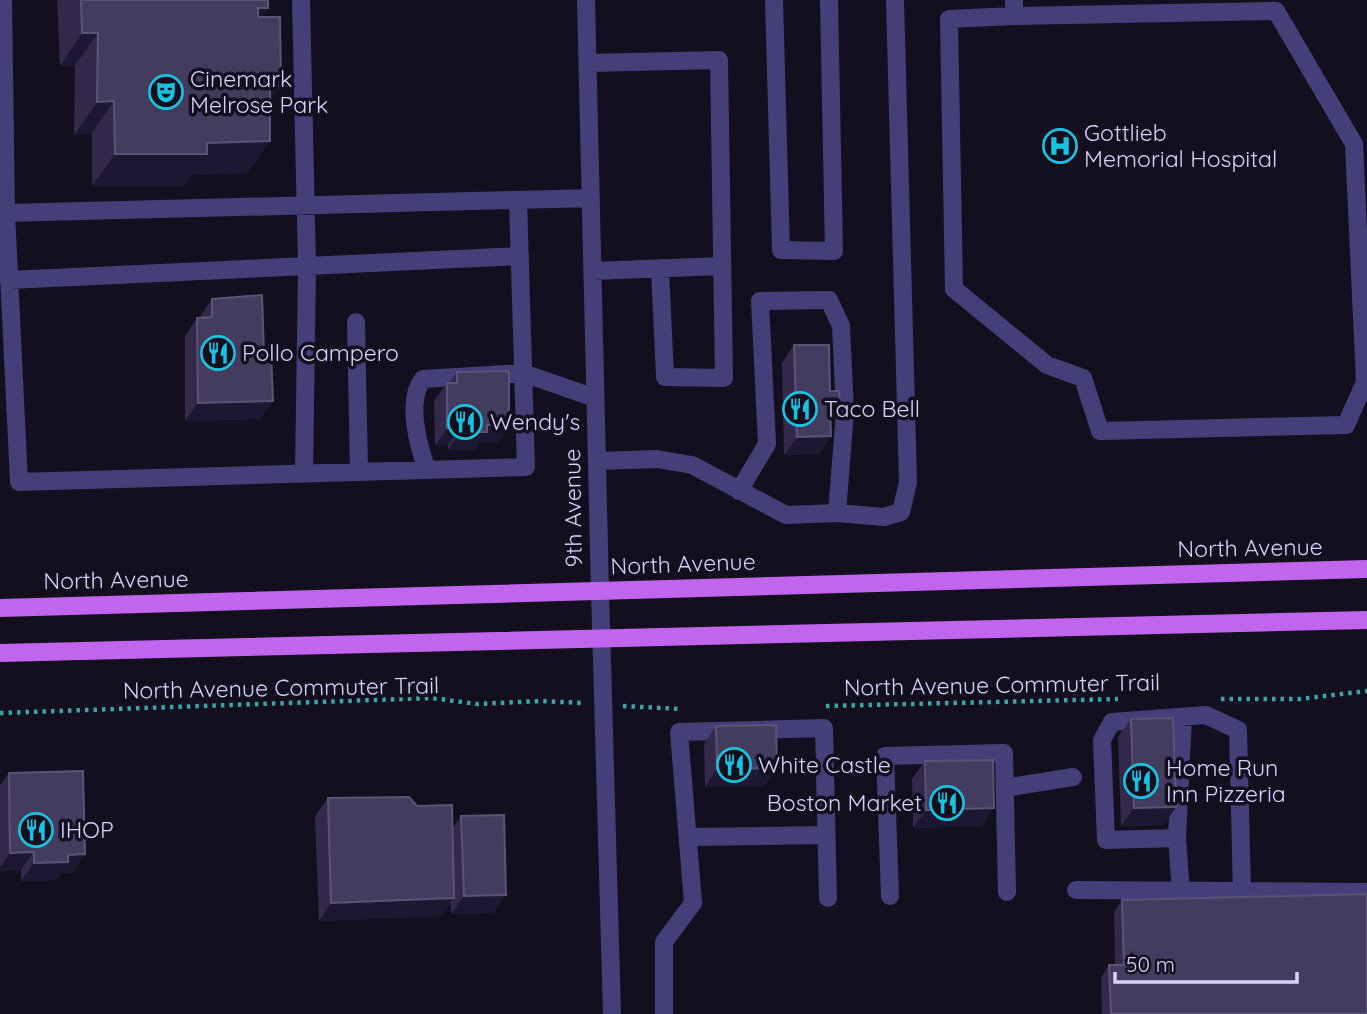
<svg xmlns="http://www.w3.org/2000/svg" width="1367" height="1014" viewBox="0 0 1367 1014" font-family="Quicksand,sans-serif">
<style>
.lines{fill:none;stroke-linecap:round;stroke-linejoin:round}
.path{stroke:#3ba6a4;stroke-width:4.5;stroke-dasharray:3.5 5;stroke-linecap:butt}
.minor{stroke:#443f79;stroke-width:18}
.major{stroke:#c265ee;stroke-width:18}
.wall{fill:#332a4b}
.shaded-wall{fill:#1e1732}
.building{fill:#443c5e;stroke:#5c5376;stroke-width:2}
.labels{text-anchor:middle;stroke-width:7;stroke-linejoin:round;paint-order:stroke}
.poi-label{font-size:23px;fill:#d9d2fa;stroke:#130f1f;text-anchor:start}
.street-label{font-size:23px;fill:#d9d2fa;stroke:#130f1f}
</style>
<rect width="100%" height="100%" fill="#130f1f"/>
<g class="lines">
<path class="path" d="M1221,699H1300L1367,691
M623,706L681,709
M826,706L1118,699
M0,713L432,698L477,704L541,701L583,703"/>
<path class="minor" d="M3,0L6,213L591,198
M586,0L600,591L612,1014
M774,0L781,250L834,251L829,0
M1014,0V16L949,19L954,289L1047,365L1083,378L1100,431L1346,425L1365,382L1354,144L1276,11L1014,16
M588,63L719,60L724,378L665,377L660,269
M0,212L6,213L19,482L526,467L518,200
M592,271L722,266
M9,280L307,266L301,0
M356,322L359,472
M597,461L657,459L692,465L786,515L837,513L884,517L901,512L908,482L895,0
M427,469C418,446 406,400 423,379L523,373L595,398
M304,473L307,266L520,256
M739,491L767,444L760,301L829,300L841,326L845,412L837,513
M1005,788L1073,777
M688,837L826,835
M1177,838L1183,717
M1076,890L1367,892
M1181,891L1177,838L1106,840L1102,740L1112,722L1206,715L1238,730L1242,891
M890,896L885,756L1004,753L1007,892
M664,1014V942L693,903L679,732L824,728L828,898"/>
<path class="major" d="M0,608L1367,569
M0,653L1367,620"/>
</g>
<path class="wall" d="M57,0H268V8L262,17L270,101V141L247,173L192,175L184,186H92V133L74,135L75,65L60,66Z
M212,299L264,354L273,401L260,419L185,421V336L197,318H199Z
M794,345L830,391L840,408L831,421V436L819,454L784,455L782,363Z
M457,372L509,425L497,443H479L474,450H448V445L435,446L434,401L447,383H449Z
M1131,719L1176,807L1164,825L1121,826L1118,737Z
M716,726L765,786L705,787L704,744Z
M925,761L982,826L913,828L912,779Z
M9,773L85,854L73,872L61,873L56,880L21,881V870L0,871V785Z
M328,798L417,806L453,828L461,816L494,913L451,914V903L441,916L319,921L315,816Z
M1122,900L1367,1014H1102L1101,978L1109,965H1115L1114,912Z"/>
<path class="shaded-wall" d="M258,8H268L246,40Z
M82,33H98L75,65L60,66Z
M281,86L258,118L270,87Z
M114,101L92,133L74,135L97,102Z
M270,141L247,173L192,175L184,186H92L115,154L207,143Z
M273,401L260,419L185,421L198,403Z
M830,408H840L827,426Z
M487,425H509L497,443H479L474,450H448L460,432Z
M460,427L448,445L435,446L447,428Z
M831,436L819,454L784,455L797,437Z
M777,768L765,786L705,787L717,769Z
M1176,807L1164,825L1121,826L1134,808Z
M994,808L982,826L913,828L926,810Z
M34,852L21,870L0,871V867L10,853Z
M85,854L73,872L61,873L56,880L21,881L34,863L68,855Z
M506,895L494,913L451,914L464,896Z
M454,898L441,916L319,921L331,903Z"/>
<path class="building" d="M81,0H268V8H258V17H280L281,86L270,87V141L207,143V154H115L114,101L97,102L98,33H82Z
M262,295L264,354L271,353L273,401L198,403L197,318L212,317V299Z
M794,345H829L830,391H839L840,408H830L831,436L797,437Z
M509,371V425H487V432H460V427L447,428V383H457V372Z
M1173,718L1176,807L1134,808L1131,719Z
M776,725L777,768L717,769L716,726Z
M993,760L994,808L926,810L925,761Z
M83,771L85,854L68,855V862L34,863V852L10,853L9,773Z
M409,797L417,806L452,805L454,898L331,903L328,798Z
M504,815L506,895L464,896L461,816Z
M1367,894V1014H1111L1109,965H1124L1122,900Z"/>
<defs>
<g id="theatre-ring" transform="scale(1.75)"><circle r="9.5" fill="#130f1f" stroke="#18c3e0" stroke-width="1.5"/><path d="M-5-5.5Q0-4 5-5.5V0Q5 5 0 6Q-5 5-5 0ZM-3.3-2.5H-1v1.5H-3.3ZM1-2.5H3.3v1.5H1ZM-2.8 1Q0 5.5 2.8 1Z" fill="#18c3e0"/></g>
<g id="hospital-ring" transform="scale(1.75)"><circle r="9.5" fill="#130f1f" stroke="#18c3e0" stroke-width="1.5"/><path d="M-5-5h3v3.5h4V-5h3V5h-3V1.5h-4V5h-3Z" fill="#18c3e0"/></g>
<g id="restaurant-ring" transform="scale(1.75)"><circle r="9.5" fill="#130f1f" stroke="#18c3e0" stroke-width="1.5"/><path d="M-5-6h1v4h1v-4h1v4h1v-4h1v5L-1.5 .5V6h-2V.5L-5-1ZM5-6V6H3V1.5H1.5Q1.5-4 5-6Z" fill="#18c3e0"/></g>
</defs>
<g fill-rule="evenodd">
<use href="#theatre-ring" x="166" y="92"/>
<use href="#hospital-ring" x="1060" y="146"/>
<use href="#restaurant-ring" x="218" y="353"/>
<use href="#restaurant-ring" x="800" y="409"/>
<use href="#restaurant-ring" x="465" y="422"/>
<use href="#restaurant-ring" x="734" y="765"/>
<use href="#restaurant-ring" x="1141" y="781"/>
<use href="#restaurant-ring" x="947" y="803"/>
<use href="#restaurant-ring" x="36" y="830"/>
</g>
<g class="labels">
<g class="poi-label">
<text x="190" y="87">Cinemark<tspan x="190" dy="26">Melrose Park</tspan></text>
<text x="1084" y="141">Gottlieb<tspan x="1084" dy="26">Memorial Hospital</tspan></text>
<text x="242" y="361">Pollo Campero</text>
<text x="824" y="417">Taco Bell</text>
<text x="490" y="430">Wendy's</text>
<text x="758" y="773">White Castle</text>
<text x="1166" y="776">Home Run<tspan x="1166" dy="26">Inn Pizzeria</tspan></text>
<text x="922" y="811" text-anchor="end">Boston Market</text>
<text x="60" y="838">IHOP</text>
</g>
<g class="street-label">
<text transform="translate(573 508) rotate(-91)" y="8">9th Avenue</text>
<text transform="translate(1250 548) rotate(-1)" y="8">North Avenue</text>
<text transform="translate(683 564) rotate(-2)" y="8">North Avenue</text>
<text transform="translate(116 580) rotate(-1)" y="8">North Avenue</text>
<text transform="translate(1002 685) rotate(-1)" y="8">North Avenue Commuter Trail</text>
<text transform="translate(281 688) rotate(-1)" y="8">North Avenue Commuter Trail</text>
</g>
</g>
<path d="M1115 972v10h182v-10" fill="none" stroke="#d9d2fa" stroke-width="3.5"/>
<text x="1126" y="972" font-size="21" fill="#d9d2fa" stroke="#130f1f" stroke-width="5" paint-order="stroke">50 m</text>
</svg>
